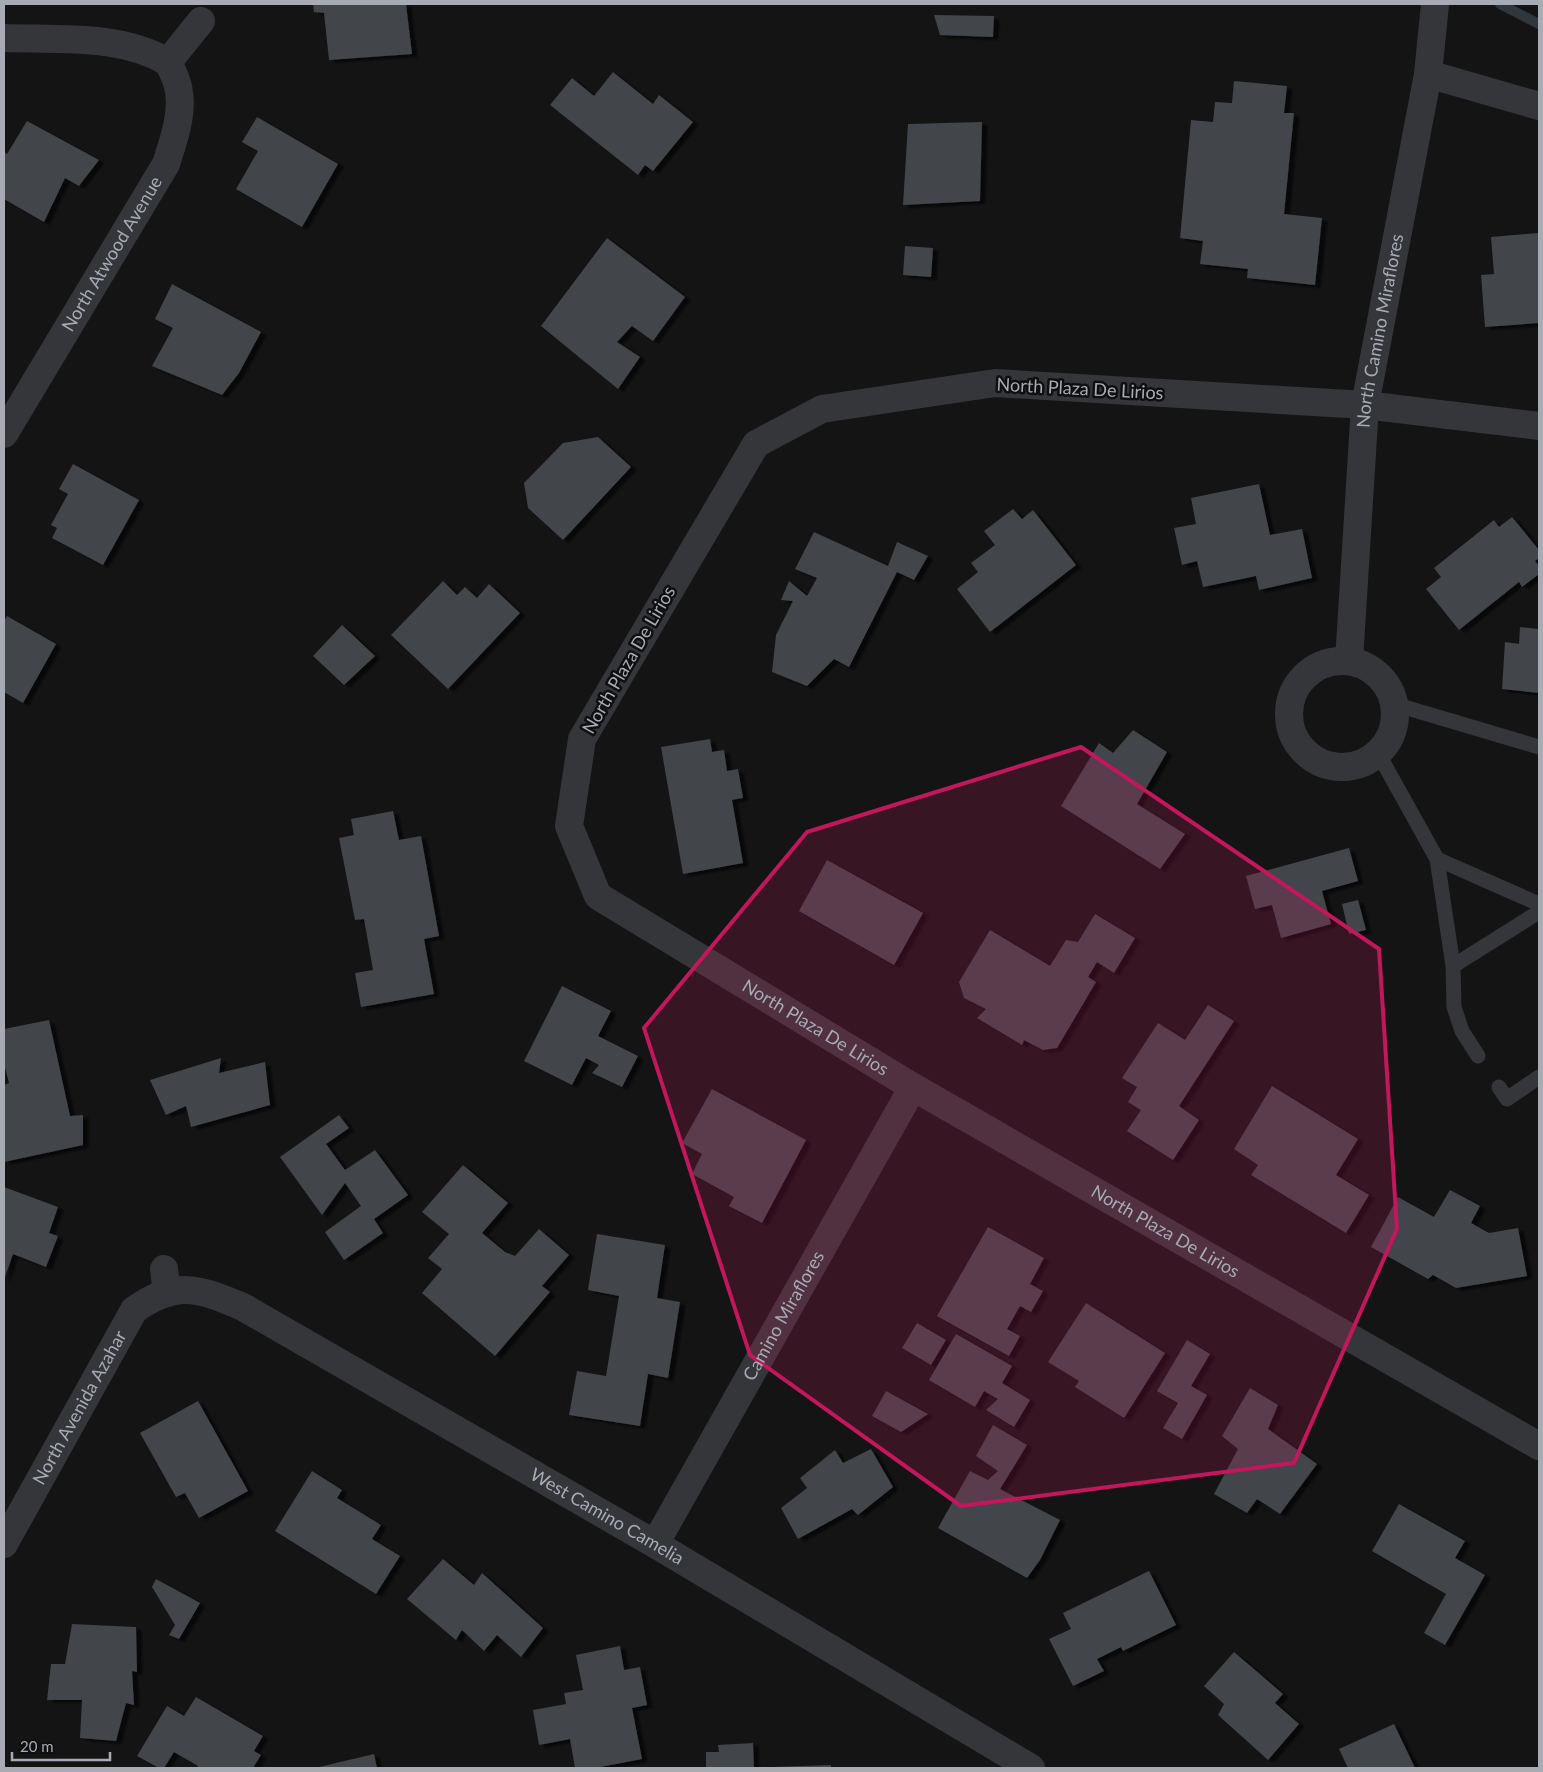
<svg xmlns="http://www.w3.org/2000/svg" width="1543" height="1772" viewBox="0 0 1543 1772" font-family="Lato,sans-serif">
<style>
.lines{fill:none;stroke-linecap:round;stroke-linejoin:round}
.stream{stroke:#2f363c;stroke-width:10}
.building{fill:#434448;filter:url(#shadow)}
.lane{stroke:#35363a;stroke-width:15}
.street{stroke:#35363a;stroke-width:28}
.marked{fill:#c2185b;fill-opacity:0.2;stroke:#c2185b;stroke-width:4;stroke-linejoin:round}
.labels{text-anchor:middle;stroke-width:5;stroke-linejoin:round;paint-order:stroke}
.street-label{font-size:18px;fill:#a7abb4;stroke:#0f0f10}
</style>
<defs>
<filter id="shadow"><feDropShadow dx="5.5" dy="3" stdDeviation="1" flood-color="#0009"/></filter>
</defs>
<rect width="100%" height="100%" fill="#141415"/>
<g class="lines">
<path class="stream" d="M1500,4L1539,24"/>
</g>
<path class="building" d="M313,4H406L412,54L329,60L324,13L314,12Z
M934,15L994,16L993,37L940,35Z
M613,72L653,104L659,95L693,122L653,171L645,165L638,175L550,105L572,78L594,96Z
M1234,81L1287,86L1284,113H1294L1284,214L1322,218L1315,285L1247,278L1248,269L1200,264L1203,241L1180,238L1191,120L1213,122L1215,102L1232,103Z
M257,117L338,164L302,227L236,189L258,151L242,142Z
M27,121L99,160L79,186L65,178L44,222L4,199V152L7,154Z
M982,122L980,201L903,205L908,124Z
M1539,233V323L1485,327L1481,275L1494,274L1491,237Z
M607,238L685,297L653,341L632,326L617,342L640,357L618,389L541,326Z
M905,246L933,248L931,277L903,275Z
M172,284L261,332L239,373L222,395L152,366L173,328L155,319Z
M598,437L631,467L563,540L528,508L524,483L563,443Z
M73,464L139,500L103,565L52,538L57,528L51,525L68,494L59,489Z
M1259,484L1270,535L1302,529L1312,578L1259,590L1256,576L1203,587L1197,561L1182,565L1174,528L1196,524L1191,498Z
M1013,509L1022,519L1033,510L1076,565L990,632L957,589L978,572L971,563L995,545L984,531Z
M1512,517L1539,550V558L1535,561L1539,566V574L1522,587L1519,582L1459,630L1426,589L1441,577L1434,568L1494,520L1499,527Z
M814,532L888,566L897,542L928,556L914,580L897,572L849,667L834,659L807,686L772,672L776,635L793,601L781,600L789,581L807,596L817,578L795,569Z
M443,581L457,595L465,587L477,598L489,584L520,613L448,689L391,635Z
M7,616L56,644L23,703L4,692V621Z
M342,625L375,656L344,685L313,656Z
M1520,627L1539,629V693L1502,689L1505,642L1519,644Z
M1133,730L1167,752L1137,804L1185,834L1160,869L1061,806L1099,743L1113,753Z
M710,739L712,752L724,750L727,771L738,769L743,798L732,800L743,863L683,874L661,747Z
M393,811L399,840L421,836L439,936L424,939L434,994L361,1007L355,973L373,970L364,919L355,920L339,838L354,835L351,819Z
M1349,848L1358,881L1322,891L1331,924L1281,938L1272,905L1255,909L1246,876Z
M827,860L923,913L894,965L799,911Z
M1358,900L1366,930L1349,934L1342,904Z
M1095,914L1135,938L1114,973L1097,962L1088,977L1096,982L1057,1048L1043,1050L1024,1040L1022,1045L977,1018L986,1009L964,998L959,982L990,930L1050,966L1066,940L1078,942Z
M562,986L611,1011L598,1036L638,1056L622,1087L592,1073L599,1065L586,1058L572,1085L524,1061Z
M1208,1005L1234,1021L1179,1106L1199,1120L1173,1160L1127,1131L1141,1110L1128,1102L1137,1087L1122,1078L1158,1023L1185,1040Z
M49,1020L70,1116L83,1115V1145L4,1162V1085L9,1083L4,1064V1029Z
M221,1058L219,1073L265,1062L270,1105L191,1127L186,1106L166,1115L150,1080Z
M1272,1086L1358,1139L1336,1175L1369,1195L1346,1233L1251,1175L1258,1165L1234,1149Z
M712,1089L806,1140L762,1223L729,1206L734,1197L692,1174L702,1154L682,1143Z
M339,1115L349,1128L326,1144L345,1170L375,1150L408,1195L374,1219L383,1233L344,1260L325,1232L361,1206L345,1183L322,1215L280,1157Z
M463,1165L508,1203L482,1233L505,1252L515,1256L539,1229L569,1255L542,1286L550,1292L495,1356L422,1293L442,1269L428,1258L449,1234L422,1212Z
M4,1187L58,1207L49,1233L58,1236L46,1267L13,1254L4,1280Z
M1450,1190L1480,1206L1471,1223L1489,1233L1518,1228L1527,1276L1456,1288L1433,1275L1428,1279L1371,1247L1398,1197L1434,1217Z
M988,1227L1044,1258L1030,1284L1043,1291L1031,1312L1020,1306L1007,1329L1020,1336L1009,1356L937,1316Z
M597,1234L665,1245L657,1298L680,1302L668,1378L648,1374L640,1426L569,1415L577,1371L606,1376L619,1296L588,1290Z
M1086,1303L1165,1353L1124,1418L1075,1387L1079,1381L1048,1362Z
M917,1323L946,1340L931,1365L902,1348Z
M956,1334L1012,1366L1002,1383L1030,1400L1014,1427L986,1410L998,1399L984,1391L975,1407L929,1380Z
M1187,1340L1210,1354L1191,1386L1207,1395L1182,1439L1163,1428L1178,1403L1157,1391Z
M1250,1388L1278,1405L1268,1429L1317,1464L1280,1514L1257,1499L1247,1513L1214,1494L1238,1449L1222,1436Z
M886,1391L928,1414L901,1432L872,1416Z
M198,1401L248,1491L199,1518L185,1493L176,1497L140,1433Z
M993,1425L1027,1445L1000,1489L1060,1520L1040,1560L1027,1578L938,1528L970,1471L988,1480L998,1471L976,1456Z
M871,1449L893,1487L858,1515L852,1509L798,1539L781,1508L807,1488L800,1478L835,1450L843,1463Z
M312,1471L342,1490L337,1498L381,1525L372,1539L400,1556L376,1594L275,1531Z
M1399,1504L1465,1541L1455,1558L1485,1575L1445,1645L1424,1633L1446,1594L1372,1551Z
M443,1559L474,1585L482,1573L543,1628L521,1657L497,1635L484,1651L462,1630L456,1640L407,1599Z
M1149,1571L1176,1625L1123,1651L1121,1647L1097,1659L1104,1671L1073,1686L1049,1639L1071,1629L1063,1613Z
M156,1579L200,1603L179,1639L169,1635L175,1625L152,1587Z
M72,1624L136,1627L137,1672L132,1671L134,1705L126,1703L116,1741L80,1738L82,1700H47L51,1664H65Z
M620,1646L624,1670L640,1667L647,1705L632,1708L642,1759L595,1768H575L570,1739L539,1745L533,1710L566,1704L564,1693L583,1690L576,1655Z
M1234,1652L1283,1694L1275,1703L1299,1724L1268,1760L1218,1715L1224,1704L1204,1686Z
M196,1697L263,1736L254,1751L261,1755L253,1768H197L198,1766L174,1752L164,1768H159L137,1756L167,1706L184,1716Z
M1394,1724L1415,1768H1348L1339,1749Z
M753,1743L754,1768H706V1752H719L718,1745Z
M374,1754L377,1768H315Z
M831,1765V1768H773V1767Z"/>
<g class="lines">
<path class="lane" d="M1394,704L1539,747
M1378,753L1437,859L1453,966L1454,1007L1462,1031L1478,1056
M1437,859L1539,904
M1453,966L1539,912
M1499,1087L1507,1099L1539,1077"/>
<g class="street">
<path d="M4,38C59,40 119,34 168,62"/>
<path d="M168,62L201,21"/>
<path d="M1428,74L1539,106"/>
<path id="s1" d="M1539,426L1365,405L995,383L822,409L756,444L582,739L569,826L598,896L913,1087L1539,1446"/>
<path id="s2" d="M4,434L166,164C174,139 186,107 176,80C174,74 171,68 168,62"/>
<circle cx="1342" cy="714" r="53"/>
<path id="s3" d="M1349,661L1365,405L1428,74L1435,4"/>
<path d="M164,1269L167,1293"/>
<path id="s4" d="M4,1544L134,1310C177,1280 198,1288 243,1307L655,1544L1031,1768"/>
<path id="s5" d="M655,1544L913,1087"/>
</g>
</g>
<path class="marked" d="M1081,747L1379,949L1397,1229L1294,1463L961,1506L750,1355L644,1028L807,832Z"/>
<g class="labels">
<g class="street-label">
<text dy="6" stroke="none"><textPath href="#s2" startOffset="210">North Atwood Avenue</textPath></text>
<text dy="6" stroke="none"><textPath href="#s3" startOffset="332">North Camino Miraflores</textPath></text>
<text transform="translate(1080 389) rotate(3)" y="6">North Plaza De Lirios</text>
<text transform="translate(629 660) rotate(-60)" y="6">North Plaza De Lirios</text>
<text dy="6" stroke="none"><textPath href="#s1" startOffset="1556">North Plaza De Lirios</textPath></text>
<text dy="6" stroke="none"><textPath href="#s1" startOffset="1961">North Plaza De Lirios</textPath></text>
<text dy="6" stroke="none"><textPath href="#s5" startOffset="262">Camino Miraflores</textPath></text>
<text dy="6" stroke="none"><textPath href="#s4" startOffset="156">North Avenida Azahar</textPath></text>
<text dy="6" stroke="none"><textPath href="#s4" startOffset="804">West Camino Camelia</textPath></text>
</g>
</g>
<rect width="1543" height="1772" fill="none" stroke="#a7abb4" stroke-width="10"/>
<path d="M12 1752v8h98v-8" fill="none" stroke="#a7abb4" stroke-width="2.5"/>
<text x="20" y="1752" font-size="15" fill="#a7abb4" stroke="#0f0f10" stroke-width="4" paint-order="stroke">20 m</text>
</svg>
